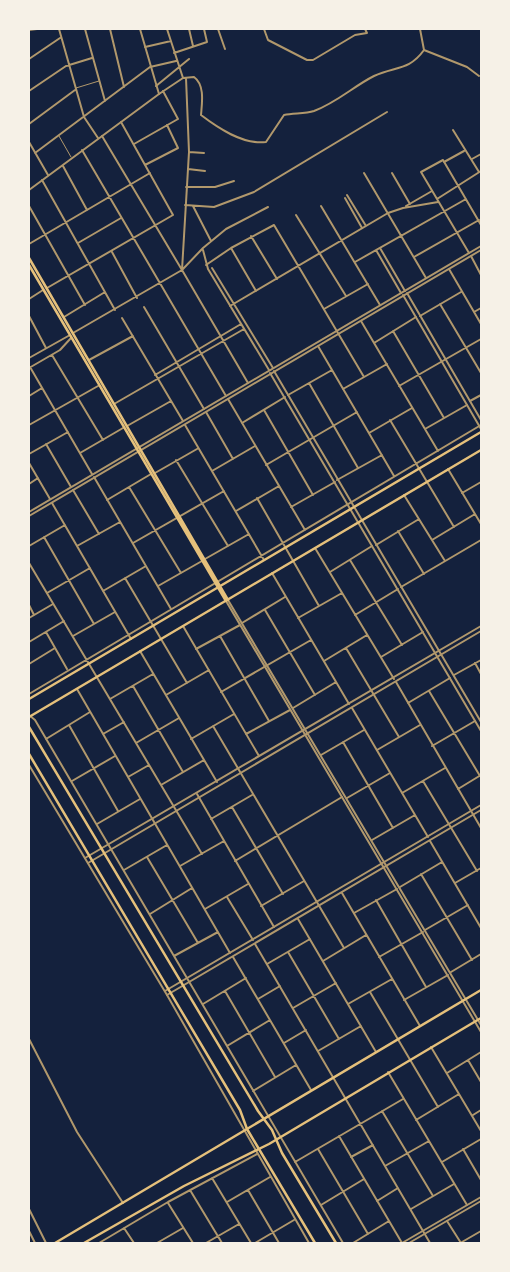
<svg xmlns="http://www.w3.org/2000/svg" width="510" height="1272" viewBox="0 0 510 1272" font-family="Raleway,sans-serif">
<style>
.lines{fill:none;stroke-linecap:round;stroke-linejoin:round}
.pedestrian{stroke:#b1986c;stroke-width:1}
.minor{stroke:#b1986c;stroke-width:2}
.tertiary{stroke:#b1986c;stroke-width:2}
.secondary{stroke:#e5c07b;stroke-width:2.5}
.primary{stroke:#e5c07b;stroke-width:2.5}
</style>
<rect width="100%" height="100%" fill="#14213d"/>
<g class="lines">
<path class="pedestrian" d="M76,88L99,81
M59,136L71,157"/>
<path class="minor" d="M59,29L84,117L98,138
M85,29L105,101
M110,29L124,87
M167,29L183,78
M189,29L193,46
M218,29L225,49
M264,29L268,40L307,60H313L355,35L367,33L365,29
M29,30L37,29
M145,47L171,41
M424,50L467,67L479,76
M174,53L207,42L204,29
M29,59L60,38
M156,86L189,59
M29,91L66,66L92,58
M159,94L183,78L194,77C205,85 202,103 201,115C218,128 243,145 266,142L284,115C294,113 305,114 314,111C336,103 354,86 374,76C395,66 409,71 424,50L420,29
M29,124L75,90
M453,130L479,172
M102,136L182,270
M29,142L48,175
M134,144L178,119L163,91
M82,150L226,396
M189,152L204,153
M35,153L150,67L176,61
M472,159L481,154
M444,162L464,151
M145,165L178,148L167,125
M63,166L87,210
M188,169L205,171
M364,173L426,278
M392,173L410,204
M42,180L115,310
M186,187H215L234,181
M347,195L366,226
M345,198L362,228
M437,199L481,171
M185,205L214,207L254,192L387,112
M29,206L85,305
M193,206L211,241
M321,206L380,305
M406,206L432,191
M296,215L346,296
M251,236L277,279
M78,243L121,218
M29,244L150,173
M231,248L256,291
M380,248L405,291
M203,250L208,269L269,370
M376,250L401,293
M112,252L137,298
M469,253L421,172L443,160L481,225
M471,256L481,275
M414,257L479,220
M355,262L466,199
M206,265L231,248L274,225L364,377
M212,268L273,368
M449,269L481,324
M182,270L189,152L186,78
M47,288L173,215L121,122
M29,299L43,290
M440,304L481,373
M230,306L388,213L403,208L438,202
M144,307L204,409
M324,309L368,284
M474,312L481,308
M29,316L46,348
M420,316L461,292
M64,317L105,292
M122,318L183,421
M361,321L438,451
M393,331L444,418
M73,333L182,270
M374,343L416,317
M318,346L394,476
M52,355L103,440
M89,360L133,336
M30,367L92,474
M29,368L60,350L71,338
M155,375L241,324
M248,383L182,270L203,248L226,229L268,207
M309,383L358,468
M399,386L481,339
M343,389L387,364
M288,395L332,370
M29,396L42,388
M228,399L305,530
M470,401L481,395
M114,404L244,329
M264,410L313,495
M206,412L233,459
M390,420L454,527
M242,423L285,397
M29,425L98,386
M185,425L264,560
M127,426L171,401
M425,429L467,405
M369,433L412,408
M46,444L71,487
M80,453L123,428
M29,454L68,432
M176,460L228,546
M29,463L50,499
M266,465L357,412
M448,469L481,524
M212,471L255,446
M155,473L197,449
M94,477L171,609
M337,480L382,455
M29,484L38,478
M129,487L181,573
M73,490L99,534
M462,493L481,482
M404,495L445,561
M257,498L319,606
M107,500L151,474
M52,503L131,639
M291,507L335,482
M236,511L279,486
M398,531L424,574
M44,537L94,624
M432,540L475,514
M133,543L224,491
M376,545L419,519
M29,546L65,525
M77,546L120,522
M315,548L394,679
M205,559L249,534
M350,560L402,645
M29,563L202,854
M330,572L372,546
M272,573L349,704
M125,578L187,683
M158,586L202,561
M401,587L481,540
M103,591L146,566
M47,593L90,568
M29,605L34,615
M265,610L315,695
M355,615L398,589
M29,618L53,604
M298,618L342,593
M242,623L285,597
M183,626L259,756
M46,632L67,669
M73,636L115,612
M220,636L269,721
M29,642L64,621
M346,648L399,737
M196,649L240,625
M140,651L217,782
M381,657L423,632
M324,661L367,635
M475,663L481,674
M29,664L55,648
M454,675L481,660
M396,682L481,828
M133,686L183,772
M77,689L230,953
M429,691L480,776
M221,692L311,640
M29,694L481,425
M166,695L209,670
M110,699L153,674
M408,703L450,678
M293,708L336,682
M352,708L428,837
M29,715L35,720L343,1243
M69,725L118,811
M213,726L344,948
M103,734L124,722
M246,734L290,710
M46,739L90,712
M191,739L234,714
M343,742L393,828
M136,743L179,718
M432,746L475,721
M377,750L420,725
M321,755L364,730
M29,765L167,995L309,1243
M128,777L149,765
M72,781L115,756
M423,781L477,871
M161,785L204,760
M458,789L481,775
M402,793L445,768
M197,794L274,927
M347,798L390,773
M232,807L283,894
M211,819L252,795
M97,824L140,799
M372,840L415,815
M430,841L481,928
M147,857L198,943
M235,861L342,797
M180,866L224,841
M124,870L167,845
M421,874L472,960
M455,883L481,868
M400,887L442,862
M342,893L420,1026
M227,897L253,940
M376,900L426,987
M261,906L304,881
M205,909L248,884
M354,913L397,889
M150,914L192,888
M298,919L376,1052
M425,930L468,905
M255,944L430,1243
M288,952L339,1039
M174,956L218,932
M233,957L311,1090
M379,957L423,932
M323,961L366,935
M267,964L310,939
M451,972L481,954
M225,991L275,1077
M370,992L438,1107
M258,999L280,986
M404,1000L448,975
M203,1004L246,978
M348,1004L392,979
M293,1008L336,983
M29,1039L77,1132L123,1203
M284,1043L306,1030
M227,1046L270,1020
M431,1047L481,1131
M318,1051L361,1026
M468,1060L481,1082
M388,1072L467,1205
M447,1073L481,1052
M253,1091L296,1065
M382,1111L433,1196
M473,1115L481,1110
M416,1120L459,1094
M339,1136L402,1243
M318,1149L368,1234
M463,1149L481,1180
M351,1157L373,1145
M295,1162L403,1099
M442,1162L481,1139
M385,1166L429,1141
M212,1178L251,1243
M190,1190L222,1243
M248,1190L279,1243
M377,1201L398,1188
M227,1202L270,1177
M168,1203L193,1243
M321,1205L364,1179
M29,1209L46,1243
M411,1209L454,1184
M447,1221L461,1243
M124,1228L134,1243
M29,1231L35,1243
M462,1242L481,1231
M99,1243L168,1202L257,1154
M157,1243L183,1228
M206,1243L239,1224
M255,1243L294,1220
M353,1243L389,1221"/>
<path class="tertiary" d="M29,190L159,94L140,29
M407,293L481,420
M403,295L481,429
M29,358L70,335
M274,371L481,722
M270,373L481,731
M29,512L481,246
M29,516L481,250
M228,600L481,1025
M226,601L481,1032
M85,858L481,626
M88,863L481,631
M165,991L481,805
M167,995L481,810
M402,1243L481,1197
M409,1243L481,1201"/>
<path class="secondary" d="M29,258L228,600
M29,265L226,601
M29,699L481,432
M29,717L481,450
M29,727L258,1111L272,1130L282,1153L336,1243
M29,754L240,1110L247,1129L315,1243"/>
<path class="primary" d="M55,1243L481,990
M84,1243L184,1186L269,1144L481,1018"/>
</g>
<rect width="510" height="1272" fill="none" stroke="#f6f1e7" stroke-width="60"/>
</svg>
